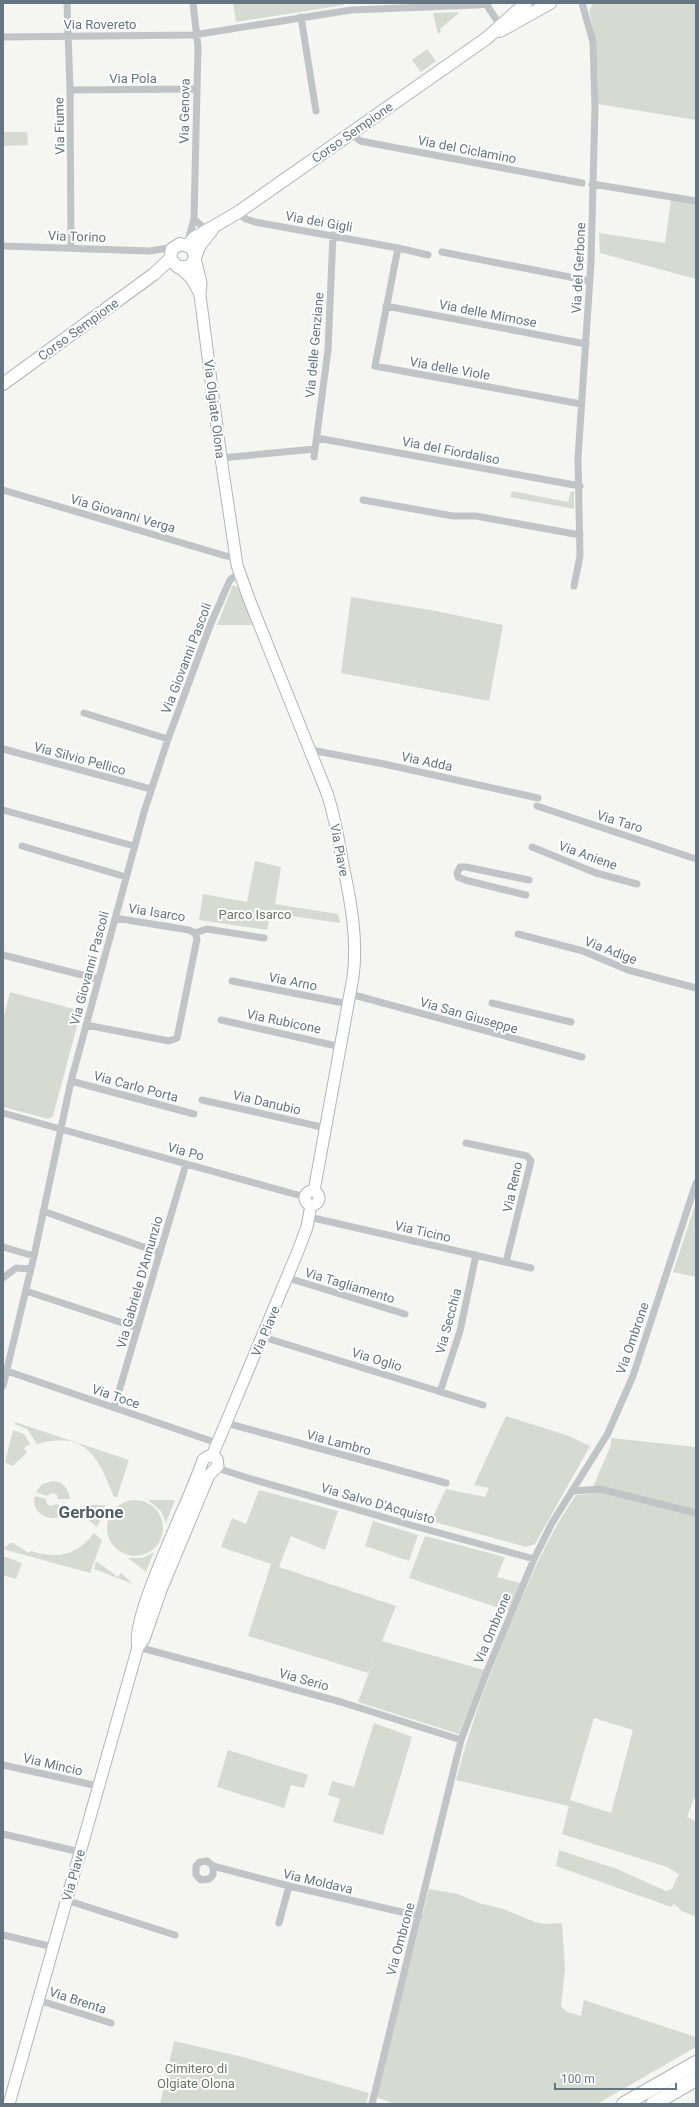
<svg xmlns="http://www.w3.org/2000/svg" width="699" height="2107" viewBox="0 0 699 2107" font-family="Roboto,sans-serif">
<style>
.green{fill:#d6dbd2;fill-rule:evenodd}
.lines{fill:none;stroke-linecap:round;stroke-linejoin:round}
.secondary-casing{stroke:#b0b6ba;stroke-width:13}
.primary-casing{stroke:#b1b6b9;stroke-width:14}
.highway-casing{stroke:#b1b5b8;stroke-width:16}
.street{stroke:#c0c4c7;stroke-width:7}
.secondary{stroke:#fff;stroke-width:11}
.primary{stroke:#fff;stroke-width:12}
.highway{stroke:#fff;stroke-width:14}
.labels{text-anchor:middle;stroke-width:4;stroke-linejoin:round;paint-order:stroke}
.street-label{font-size:13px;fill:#657581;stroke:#fff}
.park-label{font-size:13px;fill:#687863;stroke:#fff}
.district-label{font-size:17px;font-weight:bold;fill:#525e66;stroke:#fff}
</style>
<rect width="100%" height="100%" fill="#f5f5f1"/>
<path class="green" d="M233,3H344V5L236,22Z
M593,3H696V120L598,104C598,73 597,42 589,11Z
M458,12L459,13L440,29L441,32L438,34L433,13Z
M427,49L436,61L421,72L412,60Z
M3,132H27L28,145L3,146Z
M671,200L696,204V279L600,253L599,233L665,243Z
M512,491L568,502L571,491L574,492V509L510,497Z
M233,585L238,587L253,625H217Z
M351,597L436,611L503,625L489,701L341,673Z
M255,861L281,867L275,904L338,914L340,923L271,913L267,930L199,920L203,894L247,902Z
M10,992L81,1011L53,1116L49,1119L3,1107V1020Z
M696,1202V1277L673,1272Z
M506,1416L569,1436L590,1446L535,1544L526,1547L431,1521L446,1489L485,1497L489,1488L474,1485Z
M15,1422L129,1460L117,1497H114C98,1457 86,1430 37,1444L27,1429L15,1424Z
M13,1430L24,1434L30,1444L24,1448L27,1453L12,1466L5,1462Z
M611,1438L696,1447V1798H694L687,1817L696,1821V1917L682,1911L674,1904L671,1907L556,1866L559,1850L617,1869L666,1891L672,1889L679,1874L667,1867L562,1834L569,1806L456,1780C472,1720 492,1665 517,1609C534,1569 551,1531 576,1495L590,1494L611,1445ZM594,1718L633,1730L611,1813L570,1800Z
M54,1481C64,1483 69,1489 70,1499H58L57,1495L53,1493L47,1496L36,1492L42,1484Z
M259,1490L338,1511L325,1550L291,1536L279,1567L396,1606L382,1641L484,1670L459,1734L358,1702L374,1659L368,1673L248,1636L271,1564L221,1547L232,1518L246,1524Z
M35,1496L46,1499L47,1504L50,1506L57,1504L66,1511L56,1518C43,1519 31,1510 35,1496Z
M148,1500H175L166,1523L161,1511Z
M107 1528a28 28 0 1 1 56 0a28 28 0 1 1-56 0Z
M84,1505H105L101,1519L97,1527L81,1514Z
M373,1521L418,1535L409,1561L365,1546Z
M94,1533L102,1540L90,1573L3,1549L10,1543H13L29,1553L31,1551C58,1559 76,1556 94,1533Z
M425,1536L505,1557L497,1577L521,1583L508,1611L409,1578Z
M154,1552L146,1572L128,1558H142Z
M3,1556L22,1563L16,1579L3,1575Z
M96,1561L118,1577L121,1573L133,1584L94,1569Z
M374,1723L412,1737L383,1835L333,1822L340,1799L328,1795L332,1781L354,1787Z
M228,1750L308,1775L304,1788L291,1785L284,1808L217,1787Z
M429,1889L458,1894L479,1903L503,1909L535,1922L543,1924L562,1923L565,1969L561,2006L567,2012L581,2016L584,2000L696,2037V2047L597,2104H395L376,2097V2092Z
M174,2041L243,2057L369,2093L366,2104H160Z"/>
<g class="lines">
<g class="secondary-casing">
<path id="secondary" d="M195,258L201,283L200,295L221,458L237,565L249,599L327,793C335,817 339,841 343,865C351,902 358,940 353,977L314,1191
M180,268L191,278L199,292
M305 1198a7 7 0 1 1 14 0a7 7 0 1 1-14 0Z
M212,1456L298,1251L307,1227L311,1205
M9,2104L138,1647L144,1639L161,1590L209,1475L218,1466L217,1459C212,1455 207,1455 203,1460C192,1496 129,1618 138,1647"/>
</g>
<g class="primary-casing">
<path id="primary" d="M500,31L550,3
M188,245L194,238L237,213L487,38L526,3
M195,255L191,247L180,244L172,249L170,259L178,267H189L193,262L200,245L212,230
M3,384L154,274L170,259"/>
</g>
<g class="highway-casing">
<path id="highway" d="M624,2104L696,2063
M653,2104L696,2079"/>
</g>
<path class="street" d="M67,3L70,90L71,248
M486,4L500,25
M301,17L316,111
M3,37L193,35L351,10L478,5L488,3
M70,90L196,89
M351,133L360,141L582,183
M592,184L696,201
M237,213L246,219L255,222L398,248L375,366L581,404
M194,219L203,227L211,228
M187,244L194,219L198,47L193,3
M3,246L150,251L174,247
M398,248L428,255
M442,252L590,281
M386,306L586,344
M317,438L580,486
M314,457L328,350L333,235
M221,458L315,449
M3,490L226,556L236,557
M363,500L453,516H476L580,535
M574,586L580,556L578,458L591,262L595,107L593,42L582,3
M84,713L168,739
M3,749L151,789
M311,750L384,764L538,798
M537,806L696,859
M3,810L134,846
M22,846L126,877
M532,847L596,873L637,884
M526,895L465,880L458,877L457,873L460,867H466L529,880
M115,918L189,930L195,933
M195,933L207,929L264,938
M518,934L583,951L628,970L696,988
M3,955L98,979
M232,981L349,1004
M350,994L582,1057
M492,1003L571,1022
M221,1020L341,1047
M86,1025L169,1041L177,1038L197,939L195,933
M71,1081L194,1114
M202,1100L326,1128
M3,1113L305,1197
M466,1143L527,1156L531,1161L506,1262
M43,1211L160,1253
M309,1217L531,1268
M3,1247L34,1256
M3,1278L16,1268L31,1269
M288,1278L405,1314
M26,1291L138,1328
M263,1337L483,1405
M7,1371L217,1443
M3,1386L34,1256L71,1081L144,812L168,739L211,623L230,580L240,572
M440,1392L460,1331L476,1255
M114,1408L186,1164
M226,1423L446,1483
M217,1468L248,1478L414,1526L534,1559
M573,1491L600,1489L696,1513
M138,1647L341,1702L461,1740
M3,1765L98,1786
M3,1834L80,1852
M213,1866V1875L209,1879L201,1880L196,1875V1866L200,1862L207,1861L213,1866L289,1886L419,1916
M66,1900L175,1935
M279,1923L289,1886
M3,1935L53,1947
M38,2000L111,2023
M372,2104L461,1740L487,1671L534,1559L552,1523L607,1435L633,1376L696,1183"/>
<use href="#secondary" class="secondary"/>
<use href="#primary" class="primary"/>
<use href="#highway" class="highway"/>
</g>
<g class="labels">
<g class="street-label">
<text x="100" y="29">Via Rovereto</text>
<text x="133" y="83">Via Pola</text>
<text transform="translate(184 111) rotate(-89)" y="5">Via Genova</text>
<text transform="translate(59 126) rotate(-91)" y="5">Via Fiume</text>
<text transform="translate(352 132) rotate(-35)" y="5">Corso Sempione</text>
<text transform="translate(467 149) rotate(11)" y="5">Via del Ciclamino</text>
<text transform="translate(319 221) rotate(10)" y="5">Via dei Gigli</text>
<text transform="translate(77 236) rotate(2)" y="5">Via Torino</text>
<text transform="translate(578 268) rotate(-87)" y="5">Via del Gerbone</text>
<text transform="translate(488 313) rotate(11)" y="5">Via delle Mimose</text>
<text transform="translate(78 329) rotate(-36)" y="5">Corso Sempione</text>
<text transform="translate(314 345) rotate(-85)" y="5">Via delle Genziane</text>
<text transform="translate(450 368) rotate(10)" y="5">Via delle Viole</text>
<text transform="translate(215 409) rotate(83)" y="5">Via Olgiate Olona</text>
<text transform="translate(451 450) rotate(11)" y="5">Via del Fiordaliso</text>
<text transform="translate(123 513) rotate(16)" y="5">Via Giovanni Verga</text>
<text transform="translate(186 658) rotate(-69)" y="5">Via Giovanni Pascoli</text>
<text transform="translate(80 758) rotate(15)" y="5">Via Silvio Pellico</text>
<text transform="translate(427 761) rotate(12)" y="5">Via Adda</text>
<text transform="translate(620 821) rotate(17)" y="5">Via Taro</text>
<text transform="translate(340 850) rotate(79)" y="5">Via Piave</text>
<text transform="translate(588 855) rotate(20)" y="5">Via Aniene</text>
<text transform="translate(157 912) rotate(9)" y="5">Via Isarco</text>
<text transform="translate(611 950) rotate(21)" y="5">Via Adige</text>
<text transform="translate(89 968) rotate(-75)" y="5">Via Giovanni Pascoli</text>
<text transform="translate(293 981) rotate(11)" y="5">Via Arno</text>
<text transform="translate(469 1015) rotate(16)" y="5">Via San Giuseppe</text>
<text transform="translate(284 1021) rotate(12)" y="5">Via Rubicone</text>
<text transform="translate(136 1086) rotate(15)" y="5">Via Carlo Porta</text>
<text transform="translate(267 1102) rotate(13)" y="5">Via Danubio</text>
<text transform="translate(186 1151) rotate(15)" y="5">Via Po</text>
<text transform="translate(512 1187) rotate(-78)" y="5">Via Reno</text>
<text transform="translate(423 1231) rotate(13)" y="5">Via Ticino</text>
<text transform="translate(139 1282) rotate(-74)" y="5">Via Gabriele D'Annunzio</text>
<text transform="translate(350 1285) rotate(17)" y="5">Via Tagliamento</text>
<text transform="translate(448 1321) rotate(-75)" y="5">Via Secchia</text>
<text transform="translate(265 1331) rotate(-67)" y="5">Via Piave</text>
<text transform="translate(632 1338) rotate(-71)" y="5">Via Ombrone</text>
<text transform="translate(377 1359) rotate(17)" y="5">Via Oglio</text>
<text transform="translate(116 1396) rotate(19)" y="5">Via Toce</text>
<text transform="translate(339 1442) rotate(15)" y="5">Via Lambro</text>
<text transform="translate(378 1503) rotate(16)" y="5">Via Salvo D'Acquisto</text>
<text transform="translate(492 1628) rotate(-67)" y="5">Via Ombrone</text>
<text transform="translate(304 1679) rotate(16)" y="5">Via Serio</text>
<text transform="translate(53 1764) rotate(13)" y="5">Via Mincio</text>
<text transform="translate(73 1875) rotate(-74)" y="5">Via Piave</text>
<text transform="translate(318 1881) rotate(13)" y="5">Via Moldava</text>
<text transform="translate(400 1939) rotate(-75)" y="5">Via Ombrone</text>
<text transform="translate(78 2000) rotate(18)" y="5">Via Brenta</text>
</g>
<g class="park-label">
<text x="255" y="919">Parco Isarco</text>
<text x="196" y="2073">Cimitero di<tspan x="196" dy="15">Olgiate Olona</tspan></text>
</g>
<g class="district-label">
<text x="91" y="1518">Gerbone</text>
</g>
</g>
<rect width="699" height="2107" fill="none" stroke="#657581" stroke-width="8"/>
<path d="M555 2083v6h121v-6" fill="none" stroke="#657581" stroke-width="2"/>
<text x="561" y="2083" font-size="12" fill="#657581" stroke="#ffffff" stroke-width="3" paint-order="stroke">100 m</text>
</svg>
